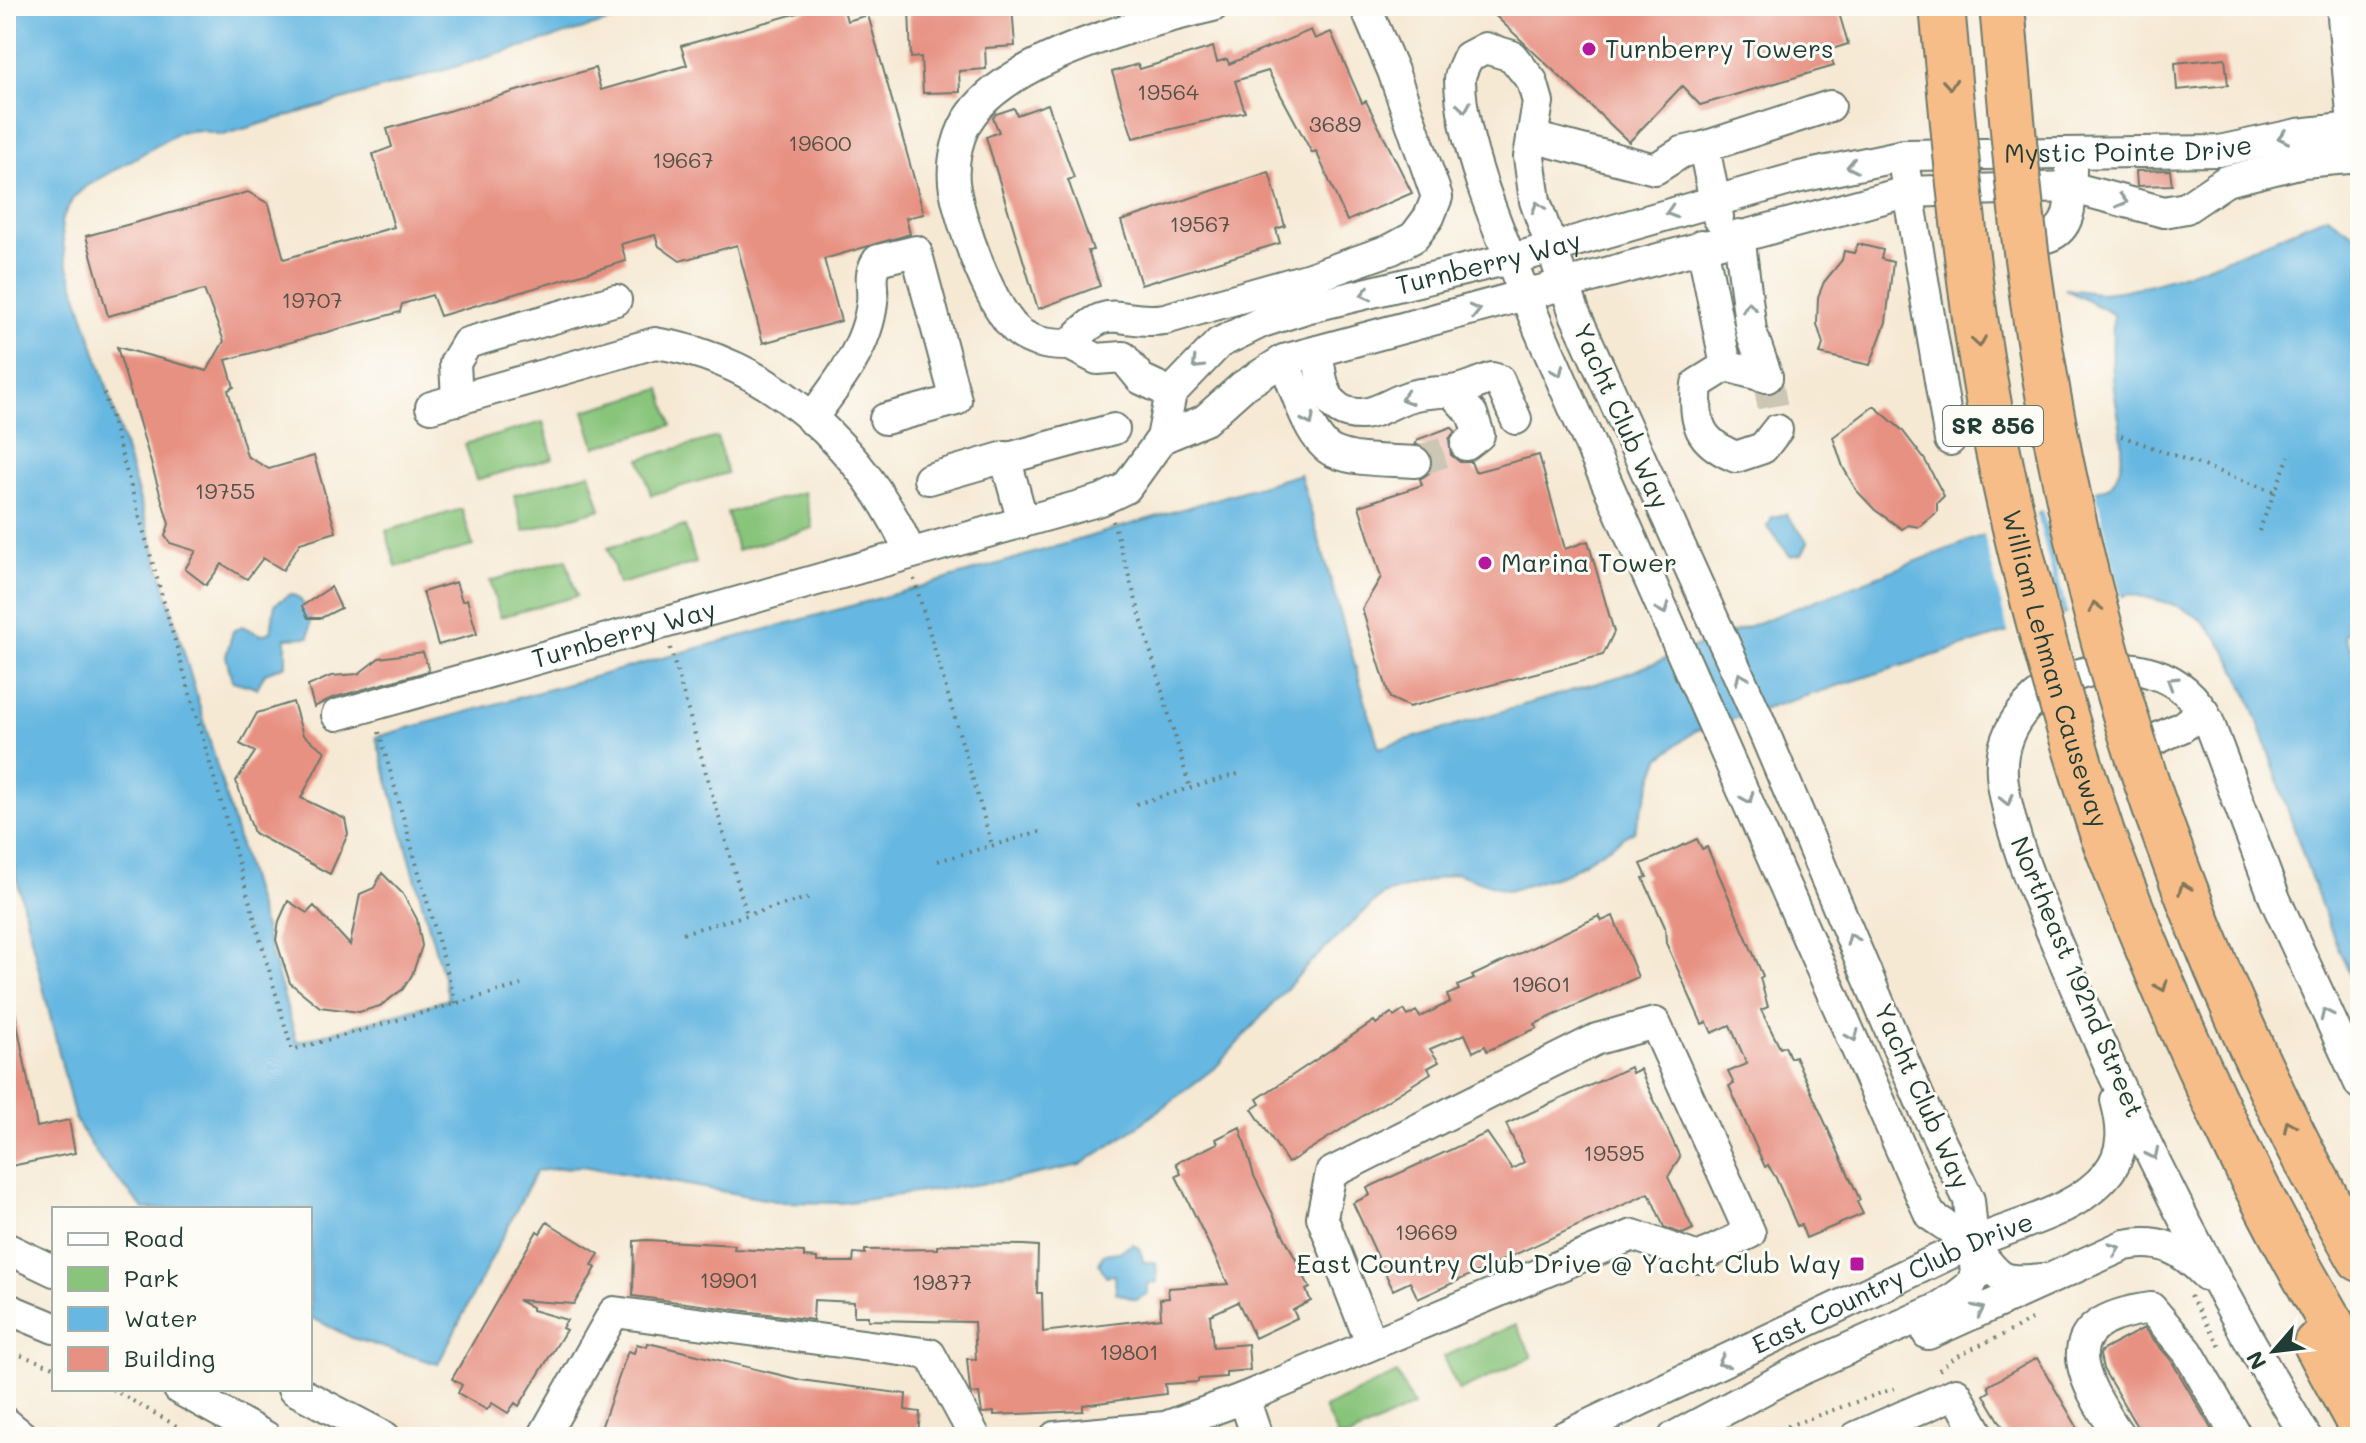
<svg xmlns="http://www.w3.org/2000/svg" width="2366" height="1443" viewBox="0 0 2366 1443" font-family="Mali,sans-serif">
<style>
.green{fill:#88c47a;stroke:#548057;stroke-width:2}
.water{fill:#66b7e1;stroke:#427a8a;stroke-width:2}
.pier{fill:#f6e9d4}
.building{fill:#e79182}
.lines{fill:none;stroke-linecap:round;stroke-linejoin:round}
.minor-tunnel{stroke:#cbc7b4;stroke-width:30;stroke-dasharray:30 15;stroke-linecap:butt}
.minor-casing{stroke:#6a796c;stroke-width:34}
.highway-casing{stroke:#6a796c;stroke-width:48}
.path{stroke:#6a796c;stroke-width:4;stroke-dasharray:2 6;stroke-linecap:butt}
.minor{stroke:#fff;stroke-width:30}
.highway{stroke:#f7bd88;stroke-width:44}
.highway-bridge-casing{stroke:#6a796c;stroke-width:48;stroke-linecap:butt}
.highway-bridge{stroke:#f7bd88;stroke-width:44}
.oneway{stroke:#80775a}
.oneway2{stroke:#8f9e9a}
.poi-dot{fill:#b5179e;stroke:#fdfcf7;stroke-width:3}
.labels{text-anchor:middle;stroke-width:6;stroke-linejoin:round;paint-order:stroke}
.number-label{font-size:22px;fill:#515248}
.shield{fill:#fdfcf7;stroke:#62766e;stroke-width:2}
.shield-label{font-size:24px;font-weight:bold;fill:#1f3d34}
.poi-label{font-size:26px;fill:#1f3d34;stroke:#fdfcf7;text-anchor:start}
.street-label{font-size:26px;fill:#1f3d34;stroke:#fdfcf7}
</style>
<rect width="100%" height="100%" fill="#fdfcf7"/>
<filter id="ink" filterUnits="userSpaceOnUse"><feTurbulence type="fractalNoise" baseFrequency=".0125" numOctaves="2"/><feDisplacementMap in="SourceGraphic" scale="16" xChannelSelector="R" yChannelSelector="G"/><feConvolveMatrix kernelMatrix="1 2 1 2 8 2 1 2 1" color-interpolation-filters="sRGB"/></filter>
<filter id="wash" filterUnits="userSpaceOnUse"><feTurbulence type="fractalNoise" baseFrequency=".006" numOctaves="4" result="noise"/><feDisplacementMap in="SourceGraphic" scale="32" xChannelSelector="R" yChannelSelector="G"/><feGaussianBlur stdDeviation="1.8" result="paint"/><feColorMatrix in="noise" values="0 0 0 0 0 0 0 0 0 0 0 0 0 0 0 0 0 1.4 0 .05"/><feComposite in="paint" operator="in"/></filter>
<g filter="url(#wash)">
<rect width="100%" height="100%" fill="#f6e9d4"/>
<path class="green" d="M661,389L672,425L595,447L584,411Z
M543,422L553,458L476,480L465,444Z
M717,437L727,473L651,495L640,459Z
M590,473L601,509L524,531L514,495Z
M804,492L813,528L737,550L727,513Z
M462,509L473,546L396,567L386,531Z
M685,526L696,563L619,584L608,548Z
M566,559L577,596L500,617L490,581Z
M1516,1324L1532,1357L1459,1391L1443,1357Z
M1397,1373L1413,1406L1349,1437H1338L1324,1408Z"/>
<path class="water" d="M6,6H662L223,135L199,130L180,132L84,188L73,198L61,221L65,257L107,387L297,1042L449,999L376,737L923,586L1300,474L1379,748L1621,676L2110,486C2135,456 2114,412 2113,377C2112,356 2113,335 2113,314L2065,289C2077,290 2090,293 2102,293C2168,288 2265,242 2327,216L2360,238V616L2344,636L2360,667V995C2328,932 2306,863 2283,796C2266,746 2242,657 2202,621C2183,604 2154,599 2129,594L1695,731L1660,758L1634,831L1567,873L1508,891L1456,873L1382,895L1308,965L1217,1066L1133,1130L1080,1165L1009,1180L841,1203L781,1202L582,1166L536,1171L438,1364L352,1338L310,1317V1209H144L101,1161L75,1119L6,834Z
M1786,514L1808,542L1802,554L1790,556L1768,527L1772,517Z
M291,594L298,597L311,614L309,637L286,638V665L265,673L257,688L232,681L226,656L233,631L242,626L261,635L271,632L275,604Z
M1133,1244L1141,1250L1143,1262H1156L1157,1282L1147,1284L1148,1293L1136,1300L1116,1293L1115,1275L1106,1276L1099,1264L1104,1254L1119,1252Z"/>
<path class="pier" d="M2095,488L2122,600L2068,617L2042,508Z
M2036,510L2063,619L2009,636L1983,531Z"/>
<g id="blocks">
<path class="building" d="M823,6H843L847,21L868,15L924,214L906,218L910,234L824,259L841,321L763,343L737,245L680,261L659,246L655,235L621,244L626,261L440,316L432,295L402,304L400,312L226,360L234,387L228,390L247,456L269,469L314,456L336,532L300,543L283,570L263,558L247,579L222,564L206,585L185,569L196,551L170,543L165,536L169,524L117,347L207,371L224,341L204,290L108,316L86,236L248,192L269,204L284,259L394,227L373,154L392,147L387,129L595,68L601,90L687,65L681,46Z
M921,6H1012L1015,46L985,48L986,69L959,71L960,92L923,93L921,57L911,58L909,9Z
M1485,6H1837L1848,44L1829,50L1834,66L1700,105L1682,86L1629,142Z
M1311,30L1315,39L1331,32L1362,103L1366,101L1412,193L1347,221L1316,151L1312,153L1268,71L1235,81L1245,112L1133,138L1112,72L1138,64L1140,69L1213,47L1217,62L1227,59L1229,64Z
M2225,58L2228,85L2177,90L2175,63Z
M1048,104L1074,178L1068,180L1093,250L1088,251L1100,286L1038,309L986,137L999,132L993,118L996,114L1014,108L1017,115Z
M2170,170L2172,185L2137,186L2136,171Z
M1269,172L1285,226L1276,229L1280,243L1141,285L1121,221Z
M1858,244L1883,250L1881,259L1893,262L1886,322L1870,365L1820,354L1823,344L1817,324L1818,297L1824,282L1842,260L1844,251L1854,253Z
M1874,406L1902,430L1925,460L1944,496L1937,503V512L1919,527L1908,525L1902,529L1875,510L1856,490L1843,467L1833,437Z
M1451,427L1455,431L1449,439L1451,455L1460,462H1471L1475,472L1539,455L1565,549L1588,541L1614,632L1603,655L1409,707L1390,698L1362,609L1381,577L1359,506L1422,485L1420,479L1429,473L1433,462L1426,448L1415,444L1419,439Z
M456,582L462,601L467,599L477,634L438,645L423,592Z
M331,587L341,608L321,618H308L302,606Z
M423,652L429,671L332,698L314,707L308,686L331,676L358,674L379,658Z
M293,702L303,735L325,751L301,798L345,819L348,834L330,874L254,833L236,781L255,752L240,744L257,713Z
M1697,839L1702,849L1707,847L1763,976L1760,978L1768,1007L1761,1010L1780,1048L1785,1046L1790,1058L1795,1056L1860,1200L1857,1202L1863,1214L1806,1238L1801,1225L1797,1226L1776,1178L1768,1165L1765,1167L1729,1086L1734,1084L1728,1072L1747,1064L1730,1025L1712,1033L1707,1022L1702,1024L1666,943L1665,927L1643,878L1647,877L1641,864Z
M382,873L403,894L417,919L422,946L412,975L403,989L380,1006L359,1012L320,1007L290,983L276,940L279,921L288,901L307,913L314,906L350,945L360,894L374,888Z
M1599,916L1602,921L1613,916L1638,977L1535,1024L1537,1028L1487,1051L1485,1046L1473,1052L1465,1034L1430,1049L1439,1062L1428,1068L1431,1073L1288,1163L1252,1109L1260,1104L1257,1099L1374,1021L1376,1024L1391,1013L1394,1017L1404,1010L1408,1016L1416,1011L1420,1017L1450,1002L1447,995L1459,990L1457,986L1474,979L1472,976Z
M6,1013H15L37,1127L69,1120L75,1153L6,1167Z
M1630,1067L1632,1073L1640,1069L1680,1157L1668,1177L1693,1229L1683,1234L1664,1227L1649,1193L1418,1299L1410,1282L1393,1290L1353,1203L1370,1195L1367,1188L1487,1133L1512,1169L1524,1162L1506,1124Z
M1240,1127L1254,1176L1310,1288L1306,1290L1311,1301L1293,1310L1297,1318L1255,1338L1238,1302L1210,1315L1213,1347L1248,1344L1250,1370L1226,1372V1377L1198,1379V1382L1165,1384L1166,1394L1083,1405V1411L994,1415V1412L982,1413L979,1393L972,1394L970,1390L967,1359H976L974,1322L868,1320V1316H854V1302L814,1300L813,1320L633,1296L634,1241L647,1240L735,1245L734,1249L804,1252V1257L817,1258V1262H853L854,1253L865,1254V1250L937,1249V1246L950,1244L1024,1245L1038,1246L1037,1293H1042L1043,1332L1161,1318L1160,1299L1169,1298L1168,1288L1228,1284L1176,1176L1181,1174L1176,1163L1218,1143L1216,1139Z
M547,1222L599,1254L592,1265L596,1268L574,1304L518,1300L532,1307V1310L567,1320L562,1328L566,1330L519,1406L515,1403L508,1413L492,1403L487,1410L458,1393L462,1385L452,1379L537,1231L540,1233Z
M2144,1328L2171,1360L2216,1437H2143L2103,1369L2100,1355L2101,1351Z
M648,1343L801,1380L906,1394L905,1410L920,1412L918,1437H598L628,1351L634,1353L637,1344L647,1347Z
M2037,1358L2083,1437H2009L1984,1395L1990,1391L1988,1386Z"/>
</g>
</g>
<g filter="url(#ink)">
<use href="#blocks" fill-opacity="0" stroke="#6a796c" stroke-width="2"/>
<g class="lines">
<path class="minor-tunnel" d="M1767,377L1777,430
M1415,462L1466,445"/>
<g class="minor-casing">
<g id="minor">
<path d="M1213,6C1145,22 1014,56 972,114C958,132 952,160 954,183C958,217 993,318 1023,335C1038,344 1053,345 1070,345C1110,297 1117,326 1165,319L1310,278L1392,249L1414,237L1429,217L1437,197L1393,71L1365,6"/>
<path d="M2342,6L2355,145"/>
<path d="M1532,137L1655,169L1682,152L1704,147"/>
<path d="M1905,173L1950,440"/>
<path d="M1718,217L1704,147L1830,106"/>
<path d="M1739,235L1751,331L1767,377"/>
<path d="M2047,237C2075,228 2070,194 2071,170"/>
<path d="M1702,245L1726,366"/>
<path d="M1070,345L1097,359L1123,357L1141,379L1171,393"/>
<path d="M1318,351C1320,379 1324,415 1361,414C1376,414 1394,401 1408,397C1423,392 1435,393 1451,391C1464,390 1479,382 1492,378L1499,380L1516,419"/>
<path d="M1284,360C1294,385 1309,441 1334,452C1356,462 1391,460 1415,462"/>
<path d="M1767,377L1726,366L1697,384C1693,423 1699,442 1736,457L1763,448L1777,430"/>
<path d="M1452,392L1472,414L1479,435L1466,445"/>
<path d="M457,400L455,363L467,343L616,300"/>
<path d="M431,407L655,343C768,359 867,450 910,553"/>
<path d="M811,419C837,385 868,346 872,302C874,284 867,276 878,260L916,251L956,400L885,419"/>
<path d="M1162,438L1205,420L1243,386L1284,360L1906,192L2070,187L2164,212L2186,208L2226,181L2303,162L2360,157"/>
<path d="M1005,459L1114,429"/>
<path d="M929,479L1005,457L1023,522"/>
<path id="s1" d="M337,715L1101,500L1126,488L1162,438L1171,393L1219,343L1262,322L1306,308L1530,254L1800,177L1904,155L2219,151L2298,134L2353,128L2360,131"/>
<path d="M2143,745L2182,727L2203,711"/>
<path d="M6,1248L54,1271"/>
<path d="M6,1308L54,1328"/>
<path d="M1928,1334L2125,1245C2161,1238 2181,1249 2206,1275"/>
<path d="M179,1389L266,1437"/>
<path d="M293,1389L385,1437"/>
<path d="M1244,1398L1257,1437"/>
<path d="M6,1423L23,1437"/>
<path d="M543,1437L614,1312L930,1354L975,1437"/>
<path d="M1055,1437L1165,1427L1244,1398L1633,1235L1698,1258L1750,1233L1655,1023L1597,1039L1331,1173L1322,1217L1371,1343"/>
<path id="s2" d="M1563,1437C1698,1373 1833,1309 1968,1245C2013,1224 2074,1214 2107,1174C2126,1151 2123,1126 2116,1100"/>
<path d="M1674,1437L1800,1370L1935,1310L1957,1296L1970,1286L1976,1274L1969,1200L1920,1100L1758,718L1575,314L1535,201L1529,157L1538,102L1532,81L1512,56L1485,48L1468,57C1465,64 1460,72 1460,80C1461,152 1512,261 1539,329L1930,1215C1943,1224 1959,1233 1971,1244C2002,1276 1993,1284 2043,1279"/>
<path d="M1856,1437L1956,1393L1980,1437"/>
<path d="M2120,1437C2078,1375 2050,1321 2151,1308L2188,1352L2237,1437"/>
<path d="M2306,1437C2216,1289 2136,1133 2069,972C2044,913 2013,848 2003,784C1986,674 2159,621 2208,721L2275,899L2360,1084"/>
</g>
</g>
<g class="highway-casing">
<path id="highway" d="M2158,816C2212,969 2279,1118 2360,1259
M2103,836C2174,1022 2255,1202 2360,1371
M2316,1344L2360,1425"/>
</g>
<path class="path" d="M104,393L292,1050L521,985
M2121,436L2275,492
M1113,521L1190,788
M2259,531L2289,456
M914,579L992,845
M670,648L747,915
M379,732L456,1003
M1136,804L1241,773
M938,861L1043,831
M683,933L811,897
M2190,1296L2222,1350
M6,1350L54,1367
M1939,1370C1969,1343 2005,1340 2035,1316
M112,1389L196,1437
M1757,1437L1898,1387"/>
<use href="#minor" class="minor"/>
<use href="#highway" class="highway"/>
<g class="highway-bridge-casing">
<g id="highway-bridge">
<path id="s3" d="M1942,6C1955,144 1966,284 1992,421C2019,562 2058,699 2103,836"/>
<path d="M2002,6C2010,93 2016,180 2028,266C2053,453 2096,638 2158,816"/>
</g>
</g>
<use href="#highway-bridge" class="highway-bridge"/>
</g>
<defs><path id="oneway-chevron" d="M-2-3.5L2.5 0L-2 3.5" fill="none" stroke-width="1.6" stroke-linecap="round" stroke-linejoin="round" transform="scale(2)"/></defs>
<g class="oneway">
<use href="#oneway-chevron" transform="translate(1950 84) rotate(85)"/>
<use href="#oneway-chevron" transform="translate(1979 342) rotate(81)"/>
<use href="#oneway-chevron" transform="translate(2095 607) rotate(-104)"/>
<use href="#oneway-chevron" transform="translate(2184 888) rotate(-111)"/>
<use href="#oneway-chevron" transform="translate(2162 986) rotate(67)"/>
<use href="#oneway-chevron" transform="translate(2289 1126) rotate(-116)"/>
</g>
<g class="oneway2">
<use href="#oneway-chevron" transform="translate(1464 107) rotate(81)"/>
<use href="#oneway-chevron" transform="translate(2283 137) rotate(168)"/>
<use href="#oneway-chevron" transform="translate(1852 166) rotate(168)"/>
<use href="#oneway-chevron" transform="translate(2122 201) rotate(15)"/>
<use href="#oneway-chevron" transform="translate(1538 207) rotate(-107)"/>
<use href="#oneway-chevron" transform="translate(1671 212) rotate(163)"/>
<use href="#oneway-chevron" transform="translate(1366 294) rotate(167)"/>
<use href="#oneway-chevron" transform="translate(1749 307) rotate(-97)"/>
<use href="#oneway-chevron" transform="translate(1475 311) rotate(-14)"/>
<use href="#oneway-chevron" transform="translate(1197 364) rotate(135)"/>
<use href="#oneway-chevron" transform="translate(1558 371) rotate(66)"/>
<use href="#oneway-chevron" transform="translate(1406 398) rotate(162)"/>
<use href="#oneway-chevron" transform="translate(1309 420) rotate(64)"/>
<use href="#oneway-chevron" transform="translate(1663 609) rotate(66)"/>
<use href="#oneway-chevron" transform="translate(1741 678) rotate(-114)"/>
<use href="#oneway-chevron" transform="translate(2172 682) rotate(-148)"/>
<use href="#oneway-chevron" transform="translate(1748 798) rotate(66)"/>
<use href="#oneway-chevron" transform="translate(2007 800) rotate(77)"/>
<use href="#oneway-chevron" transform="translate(1852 939) rotate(-113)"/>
<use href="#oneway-chevron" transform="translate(2326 1014) rotate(-115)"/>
<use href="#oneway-chevron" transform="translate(1853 1036) rotate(67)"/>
<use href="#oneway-chevron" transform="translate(2153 1154) rotate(64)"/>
<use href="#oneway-chevron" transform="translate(2115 1249) rotate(-21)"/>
<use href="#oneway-chevron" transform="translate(1979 1310) rotate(-25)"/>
<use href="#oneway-chevron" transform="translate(1723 1362) rotate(155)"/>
</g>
</g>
<g class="poi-dot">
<circle cx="1589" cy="49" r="8"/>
<circle cx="1485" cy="563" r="8"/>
<rect x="1849" y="1256" width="16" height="16" rx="4"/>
</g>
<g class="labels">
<g class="number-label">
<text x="1168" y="100">19564</text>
<text x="1335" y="132">3689</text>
<text x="820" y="151">19600</text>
<text x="683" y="168">19667</text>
<text x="1200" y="232">19567</text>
<text x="312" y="308">19707</text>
<text x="225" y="499">19755</text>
<text x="1541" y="992">19601</text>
<text x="1614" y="1161">19595</text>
<text x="1426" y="1240">19669</text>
<text x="729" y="1288">19901</text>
<text x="942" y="1290">19877</text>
<text x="1129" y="1360">19801</text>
</g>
<rect class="shield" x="1943" y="406" width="100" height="40" rx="6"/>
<g class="shield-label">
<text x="1993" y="434">SR 856</text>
</g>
<g class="poi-label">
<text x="1605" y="58">Turnberry Towers</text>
<text x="1501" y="572">Marina Tower</text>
<text x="1841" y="1273" text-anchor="end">East Country Club Drive @ Yacht Club Way</text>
</g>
<g class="street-label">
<text dy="9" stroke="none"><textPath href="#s1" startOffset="1934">Mystic Pointe Drive</textPath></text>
<text dy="9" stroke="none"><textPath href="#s1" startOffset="1280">Turnberry Way</textPath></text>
<text transform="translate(1621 416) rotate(66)" y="9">Yacht Club Way</text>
<text dy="9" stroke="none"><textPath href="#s1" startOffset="298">Turnberry Way</textPath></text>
<text dy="9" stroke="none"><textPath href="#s3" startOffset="674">William Lehman Causeway</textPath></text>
<text transform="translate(2077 977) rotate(67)" y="9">Northeast 192nd Street</text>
<text transform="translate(1922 1096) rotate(66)" y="9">Yacht Club Way</text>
<text dy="9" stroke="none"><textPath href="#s2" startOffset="364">East Country Club Drive</textPath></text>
</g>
</g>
<rect width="2366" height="1443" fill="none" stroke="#fdfcf7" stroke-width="32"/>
<rect x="52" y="1207" width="260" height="184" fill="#fdfcf7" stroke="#a4b0a9" stroke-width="2"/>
<rect x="68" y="1233" width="40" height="12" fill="#ffffff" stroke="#a4b0a9" stroke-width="2"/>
<text x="124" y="1247" font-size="24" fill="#1f3d34">Road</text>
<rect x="68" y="1267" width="40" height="24" fill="#88c47a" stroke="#a4b0a9" stroke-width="2"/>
<text x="124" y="1287" font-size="24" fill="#1f3d34">Park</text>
<rect x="68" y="1307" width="40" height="24" fill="#66b7e1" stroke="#a4b0a9" stroke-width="2"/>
<text x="124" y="1327" font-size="24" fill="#1f3d34">Water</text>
<rect x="68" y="1347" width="40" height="24" fill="#e79182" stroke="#a4b0a9" stroke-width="2"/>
<text x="124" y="1367" font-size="24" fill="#1f3d34">Building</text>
<g transform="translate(2274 1351) rotate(242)" stroke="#fdfcf7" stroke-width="6" paint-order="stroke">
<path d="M0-6L14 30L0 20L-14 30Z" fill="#1f3d34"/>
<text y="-12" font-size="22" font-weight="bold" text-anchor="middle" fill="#1f3d34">N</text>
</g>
</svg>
